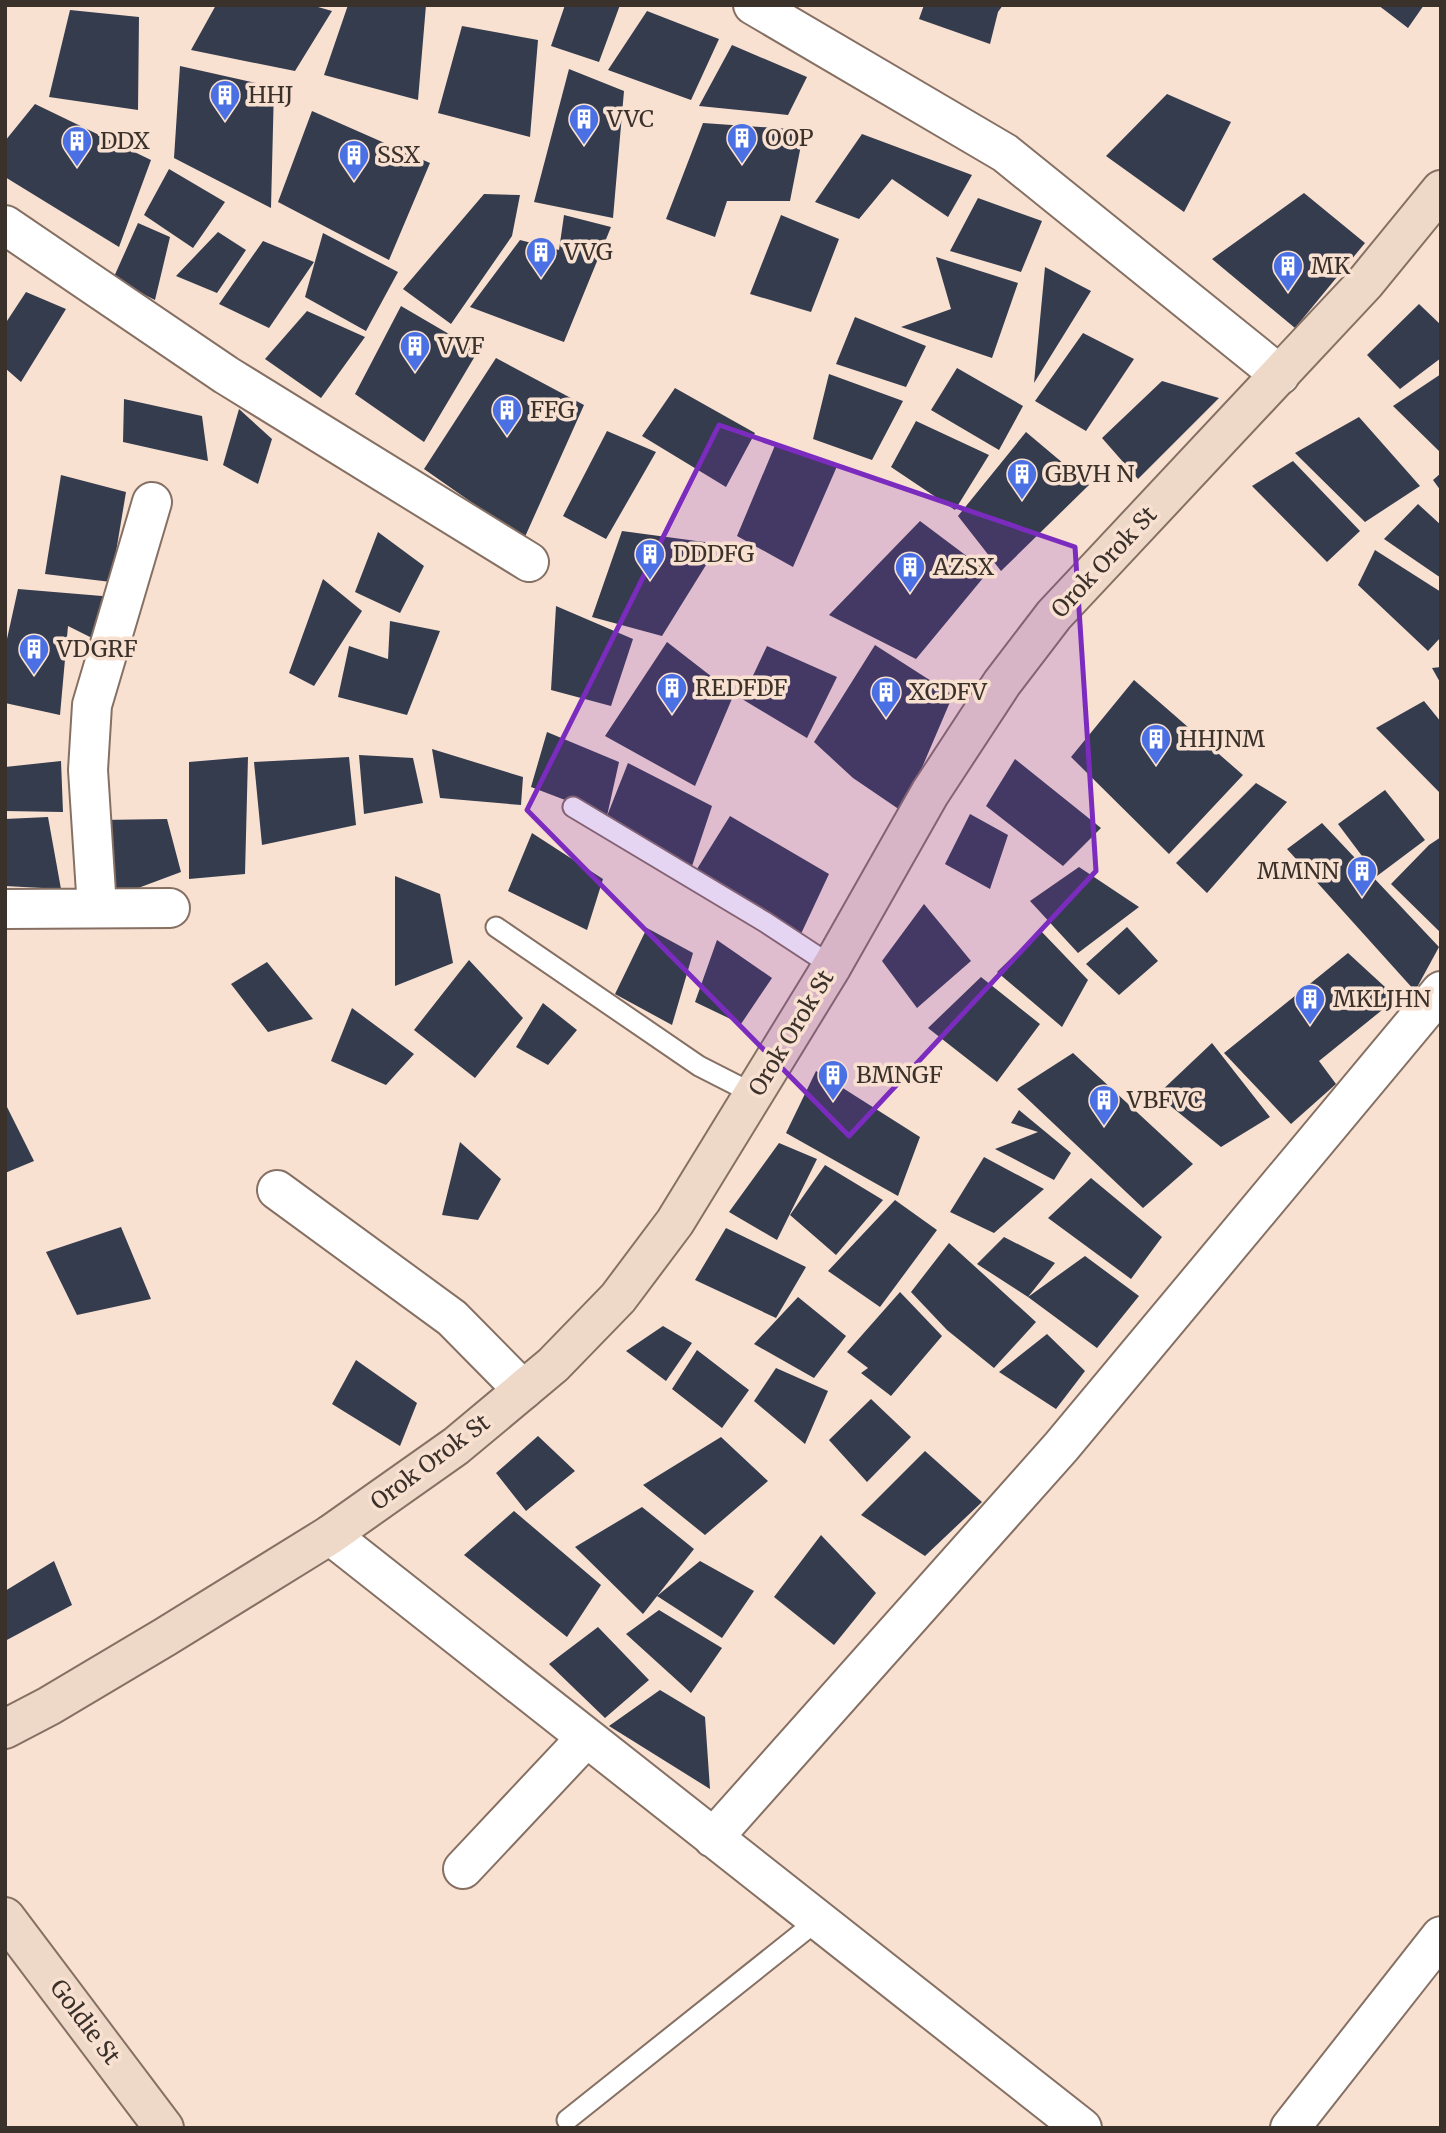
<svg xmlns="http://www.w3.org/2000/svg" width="1446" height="2133" viewBox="0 0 1446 2133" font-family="Merriweather,serif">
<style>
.building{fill:#353c4e}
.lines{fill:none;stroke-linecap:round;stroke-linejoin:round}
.lane-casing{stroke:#857063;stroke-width:23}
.street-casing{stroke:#857063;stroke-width:42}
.secondary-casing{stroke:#857063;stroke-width:42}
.lane{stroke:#fff;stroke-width:19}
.street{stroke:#fff;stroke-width:38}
.secondary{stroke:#eed8c8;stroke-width:38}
.marked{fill:#7b2cbf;fill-opacity:0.2;stroke:#7b2cbf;stroke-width:5;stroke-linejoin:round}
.labels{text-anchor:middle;stroke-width:7;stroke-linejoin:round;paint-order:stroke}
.poi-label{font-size:23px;fill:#3a312b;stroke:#f9e1d2;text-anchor:start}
.street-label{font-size:23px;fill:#3a312b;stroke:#f9e1d2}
</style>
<rect width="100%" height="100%" fill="#f9e1d2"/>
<path class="building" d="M216,5H311L332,11L295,71L191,50Z
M348,5H426L418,100L324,75Z
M565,5H620L599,62L551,46Z
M924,5H1003L998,12L990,44L919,19Z
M1378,5H1424L1408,28Z
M70,10L139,17L138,110L49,97Z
M647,11L719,39L691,100L608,70Z
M462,26L538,40L530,137L438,113Z
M732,45L807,77L788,115L699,106Z
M180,66L274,87L271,208L174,158Z
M569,69L624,91L613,218L534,202Z
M1167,94L1231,122L1184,212L1106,156Z
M35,104L151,160L119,247L5,177V141Z
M312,111L430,163L389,260L278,202Z
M703,123L804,130L790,201H727L715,237L666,219Z
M862,134L972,175L948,217L892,179L859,219L815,202Z
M169,169L225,202L193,248L144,215Z
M1304,193L1365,243L1295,328L1212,259Z
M484,194L520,195L512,236L451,324L403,289Z
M978,198L1042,221L1021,272L950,251Z
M564,215L611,227L564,342L470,307L520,240L559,250Z
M781,215L839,239L811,312L750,294Z
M138,223L170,237L155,300L113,279Z
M218,232L246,250L217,293L176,276Z
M323,233L398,272L366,331L305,297Z
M263,241L314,262L269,328L219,304Z
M936,257L1018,283L992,358L901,327L951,309Z
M1045,267L1091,291L1034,383Z
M26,292L66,309L21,382L5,368V324Z
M1419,304L1441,325V358L1400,389L1367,355Z
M401,306L478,351L424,442L355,394Z
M307,311L365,337L321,398L265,359Z
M855,317L926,346L906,387L836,364Z
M1083,333L1134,359L1086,431L1035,401Z
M496,358L584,405L524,539L424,469Z
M957,368L1023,406L999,450L931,410Z
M829,374L903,401L872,460L813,439Z
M1441,374V450L1439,451L1393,406Z
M1162,381L1219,398L1138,479L1102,438Z
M675,388L755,433L726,487L642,436Z
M124,399L202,416L208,461L123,442Z
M239,409L272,439L258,484L223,465Z
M1359,417L1420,486L1365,522L1295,453Z
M916,421L989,455L955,510L891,467Z
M607,431L656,452L606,539L563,516Z
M1026,432L1089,485L1001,571L958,516Z
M776,443L838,464L793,567L737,536Z
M1293,461L1360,531L1327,562L1252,486Z
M1441,473V491L1433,480Z
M61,475L126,492L111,582L45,574Z
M1418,504L1441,525V578L1384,539Z
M920,521L988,572L916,659L829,615Z
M622,531L719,544L662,636L592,617Z
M378,532L424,566L400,613L355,592Z
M1375,550L1441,592V637L1428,651L1358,585Z
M323,579L362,611L314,686L289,673Z
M18,589L114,597L98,641L68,626L60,715L5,703V648Z
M556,606L633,639L611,706L551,690Z
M390,621L440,631L407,715L338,697L349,646L388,659Z
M667,642L734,694L695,786L605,736Z
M875,645L953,695L903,812L853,778L814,742Z
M767,646L837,677L807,738L742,699Z
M1441,667V684L1432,668Z
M1134,680L1243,775L1169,854L1071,757Z
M1424,701L1441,722V794L1376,728Z
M547,732L619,762L607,816L531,787Z
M432,749L523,777L521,805L440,798Z
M359,755L413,758L423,803L364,814Z
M248,757L245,874L189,879V762Z
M349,757L356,825L262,845L254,762Z
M1015,759L1101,828L1063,866L986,806Z
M61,761L63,812L5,811V767Z
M628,763L712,806L689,875L607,816Z
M1256,783L1287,802L1207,893L1176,863Z
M1385,790L1425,840L1377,876L1338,824Z
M970,814L1008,835L990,889L945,864Z
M730,816L829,874L800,936L697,869Z
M48,817L61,889L5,886V819Z
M167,819L181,872L114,897L100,820Z
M1322,823L1439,947L1415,991L1287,849Z
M532,833L603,879L587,930L508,891Z
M1441,837V933L1391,884L1429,845Z
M1079,867L1139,907L1078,953L1030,901Z
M395,876L440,894L453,963L395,986Z
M924,904L971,961L917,1008L882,961Z
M1127,927L1158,961L1119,995L1086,964Z
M647,928L693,953L672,1025L615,994Z
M1040,930L1088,980L1062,1027L997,972Z
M717,940L772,978L741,1024L695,1002Z
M1348,953L1397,998L1319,1061L1336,1084L1291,1124L1224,1053Z
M469,960L523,1018L475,1078L414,1030Z
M267,962L313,1019L268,1032L231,984Z
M981,977L1040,1024L997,1082L928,1028Z
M543,1003L577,1030L548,1065L516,1047Z
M352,1008L414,1054L386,1085L331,1061Z
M1212,1043L1270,1117L1221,1147L1157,1095Z
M1073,1053L1193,1164L1143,1208L1017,1089Z
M816,1071L920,1137L898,1196L786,1133Z
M5,1103L34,1161L5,1173Z
M1019,1110L1071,1153L1054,1180L995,1149L1038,1132L1011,1123Z
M460,1142L501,1179L478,1220L442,1215Z
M779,1143L817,1159L777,1240L729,1212Z
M984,1157L1044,1189L994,1233L950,1212Z
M825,1165L883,1200L836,1255L790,1215Z
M1091,1178L1162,1237L1131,1279L1048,1218Z
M895,1200L937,1230L880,1307L828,1271Z
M121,1227L151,1299L77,1315L46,1252Z
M726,1228L806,1267L776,1318L695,1280Z
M1004,1237L1055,1263L1028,1297L977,1264Z
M949,1243L1036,1322L994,1368L947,1330L911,1292Z
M1085,1256L1139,1296L1097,1348L1028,1297Z
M900,1292L942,1336L891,1396L861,1373L868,1368L847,1352Z
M798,1297L846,1336L814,1378L754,1344Z
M663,1326L692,1343L666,1381L626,1351Z
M1047,1334L1085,1371L1056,1409L999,1372Z
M697,1350L749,1390L722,1428L672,1389Z
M356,1360L417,1403L400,1446L332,1404Z
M776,1368L828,1391L805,1444L754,1401Z
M871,1399L911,1437L867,1482L829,1440Z
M538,1436L575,1471L526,1511L496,1473Z
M721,1437L768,1481L705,1535L643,1485Z
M925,1451L982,1502L925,1556L861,1515Z
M642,1507L694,1549L643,1614L575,1547Z
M514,1511L601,1585L567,1637L464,1555Z
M821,1535L876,1593L834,1645L774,1597Z
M54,1561L72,1605L5,1641V1591Z
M700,1561L754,1591L722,1638L657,1596Z
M659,1610L722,1648L691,1693L626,1634Z
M598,1627L649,1680L605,1718L549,1664Z
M660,1690L705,1717L710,1789L609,1726Z"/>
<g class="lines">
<g class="lane-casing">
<path id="lane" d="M573,807L765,922L832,966
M496,927L699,1066L754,1094
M567,2120L818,1920"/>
</g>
<g class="street-casing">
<path id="street" d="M753,5L1005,153L1280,375
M5,225L226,375L529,562
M97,908L88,770L92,705L152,502
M5,909L170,908
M277,1190L452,1318L523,1390
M330,1535L1082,2128
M713,1838L1061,1447L1441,991
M463,1869L586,1738
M1290,2128L1441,1936"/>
</g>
<g class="secondary-casing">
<path id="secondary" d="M5,1729L49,1706L165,1637L330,1535L456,1446L553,1365L618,1298L675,1222L832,966L930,793L1002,683L1054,615L1365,283L1441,190
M5,1917L164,2128"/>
</g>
<use href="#lane" class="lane"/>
<use href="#street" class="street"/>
<use href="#secondary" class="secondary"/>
</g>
<path class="marked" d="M719,425L1075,547L1096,871L849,1136L527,810Z"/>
<defs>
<g id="building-pin" transform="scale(1.575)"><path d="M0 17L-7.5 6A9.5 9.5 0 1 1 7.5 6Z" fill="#4a70e4" stroke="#f9e1d2"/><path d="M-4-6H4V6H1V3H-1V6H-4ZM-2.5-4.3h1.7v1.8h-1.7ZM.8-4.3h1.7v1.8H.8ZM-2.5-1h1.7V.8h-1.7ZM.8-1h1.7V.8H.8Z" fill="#fff"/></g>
</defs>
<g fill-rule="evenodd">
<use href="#building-pin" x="225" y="95"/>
<use href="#building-pin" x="584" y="119"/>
<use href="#building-pin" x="742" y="138"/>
<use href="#building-pin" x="77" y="141"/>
<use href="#building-pin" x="354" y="155"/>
<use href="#building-pin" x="541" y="252"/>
<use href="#building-pin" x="1288" y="266"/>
<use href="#building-pin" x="415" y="346"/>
<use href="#building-pin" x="507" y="410"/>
<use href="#building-pin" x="1022" y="474"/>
<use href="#building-pin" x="650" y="554"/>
<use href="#building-pin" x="910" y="567"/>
<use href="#building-pin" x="34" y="649"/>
<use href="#building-pin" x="672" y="688"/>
<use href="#building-pin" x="886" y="692"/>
<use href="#building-pin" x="1156" y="739"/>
<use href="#building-pin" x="1362" y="871"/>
<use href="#building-pin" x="1310" y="999"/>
<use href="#building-pin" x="833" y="1075"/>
<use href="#building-pin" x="1104" y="1100"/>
</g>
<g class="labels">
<g class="poi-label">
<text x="248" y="103">HHJ</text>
<text x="607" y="127">VVC</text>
<text x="765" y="146">OOP</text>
<text x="100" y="149">DDX</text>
<text x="377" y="163">SSX</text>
<text x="564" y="260">VVG</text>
<text x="1311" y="274">MK</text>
<text x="438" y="354">VVF</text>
<text x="530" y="418">FFG</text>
<text x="1045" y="482">GBVH N</text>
<text x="673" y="562">DDDFG</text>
<text x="933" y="575">AZSX</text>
<text x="57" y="657">VDGRF</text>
<text x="695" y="696">REDFDF</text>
<text x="909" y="700">XCDFV</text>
<text x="1179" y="747">HHJNM</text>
<text x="1339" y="879" text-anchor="end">MMNN</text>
<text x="1333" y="1007">MKLJHN</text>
<text x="856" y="1083">BMNGF</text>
<text x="1127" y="1108">VBFVC</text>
</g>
<g class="street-label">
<text transform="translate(1104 562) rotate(-47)" y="8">Orok Orok St</text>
<text transform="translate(791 1033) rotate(-59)" y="8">Orok Orok St</text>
<text transform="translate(430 1462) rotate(-37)" y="8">Orok Orok St</text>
<text transform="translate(85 2022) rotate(53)" y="8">Goldie St</text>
</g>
</g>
<rect width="1446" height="2133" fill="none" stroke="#3a312b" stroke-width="14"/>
</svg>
